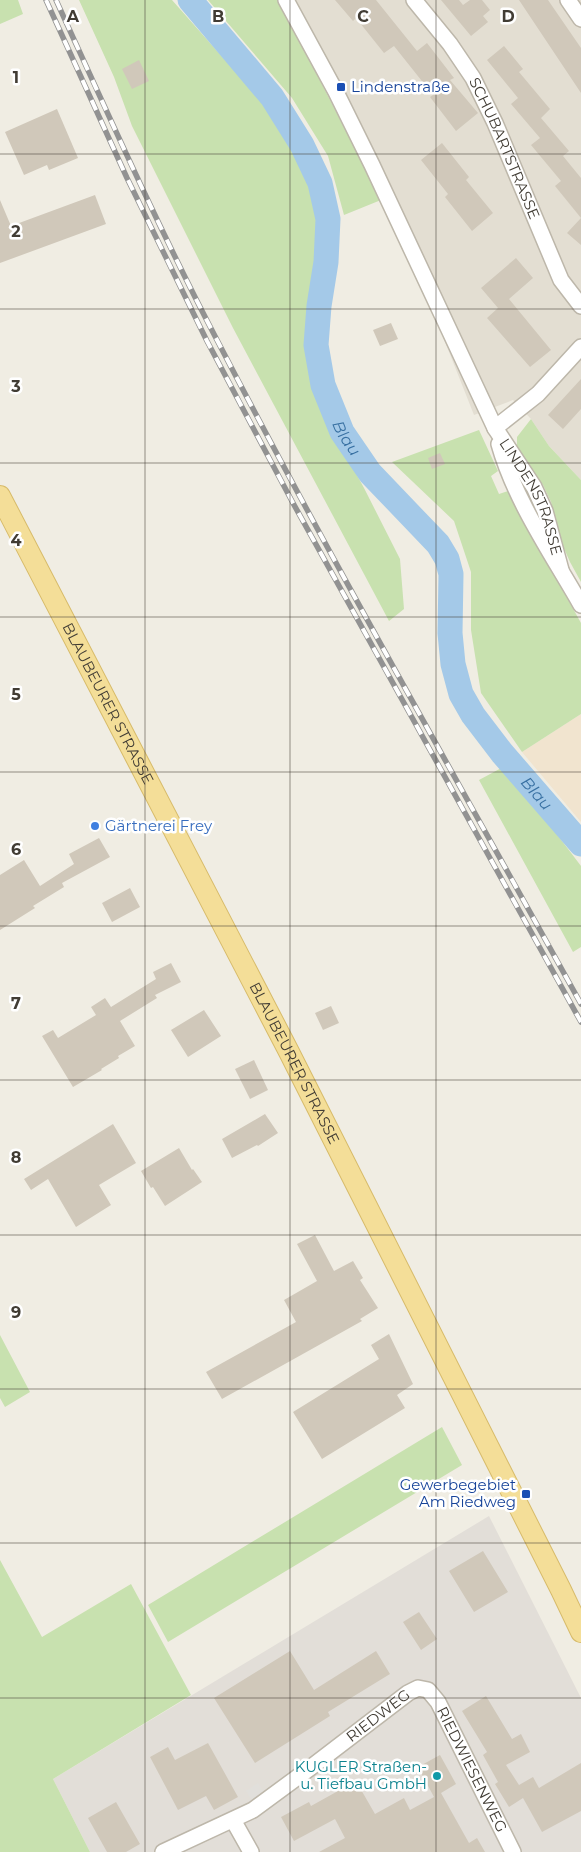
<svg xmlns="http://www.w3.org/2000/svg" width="581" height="1852" viewBox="0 0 581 1852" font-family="Montserrat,sans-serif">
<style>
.residential{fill:#e3ded2}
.commercial{fill:#f1e4cf}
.industrial{fill:#e2ded8}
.green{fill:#c8e1af}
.parking{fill:#e1dfdb}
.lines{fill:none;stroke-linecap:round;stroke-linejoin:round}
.river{stroke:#a4c9e8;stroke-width:25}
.building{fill:#d0c8ba}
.minor-casing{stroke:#bdb7aa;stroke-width:18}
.major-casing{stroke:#d7bb6a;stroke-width:22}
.minor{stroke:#fff;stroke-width:15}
.major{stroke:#f4de98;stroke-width:20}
.rail-casing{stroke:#929292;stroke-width:5.5}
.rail{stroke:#fff;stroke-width:4;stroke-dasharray:11;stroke-linecap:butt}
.grid{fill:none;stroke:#413c34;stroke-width:1;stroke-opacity:0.55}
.transit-dot{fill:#1a4fb4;stroke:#fff;stroke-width:2}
.shop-dot{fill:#3f7fe0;stroke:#fff;stroke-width:2}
.culture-dot{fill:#0f9aa8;stroke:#fff;stroke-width:2}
.labels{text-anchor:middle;stroke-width:5;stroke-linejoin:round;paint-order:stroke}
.transit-label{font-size:15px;fill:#164399;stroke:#fff;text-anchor:start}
.street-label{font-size:15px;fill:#413c34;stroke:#fff}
.shop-label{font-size:15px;fill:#366cbe;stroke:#fff;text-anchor:start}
.culture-label{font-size:15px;fill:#0d838f;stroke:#fff;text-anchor:end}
.water-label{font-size:16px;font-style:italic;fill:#3870a2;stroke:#fff}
.grid-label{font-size:16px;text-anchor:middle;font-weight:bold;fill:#413c34;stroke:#fff;stroke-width:5;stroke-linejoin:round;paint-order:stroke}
</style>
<rect width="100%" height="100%" fill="#f0ede3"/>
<path class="residential" d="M279,0H581V480L549,446L531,419L513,400L474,415L430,304L381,200Z"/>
<path class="commercial" d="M581,714V822L522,752Z"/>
<path class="industrial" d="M489,1516L581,1698V1852H90L53,1779Z"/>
<path class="green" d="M0,0H18L23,14L0,24Z
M79,0H172L263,103L293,146L314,185L321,218L320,258L308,335L314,386L335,435L364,488L400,559L404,609L389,621L233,328L132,126L114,77Z
M208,0H279L381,200L344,215L328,156L292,98Z
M531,419L549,446L581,480V582L570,562L559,537L551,502L543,485L517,448V437Z
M479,430L498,471L491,476L499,494L508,491L581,623V714L522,752L481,693L471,630V572L454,521L392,462Z
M505,766L581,866V947L573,952L479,780Z
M0,1335L30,1392L5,1407L0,1398Z
M442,1427L462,1465L168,1642L148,1605Z
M0,1560L42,1637L131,1584L191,1695L53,1779L90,1852H0Z"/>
<path class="parking" d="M258,1783L266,1796L254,1804L246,1791Z"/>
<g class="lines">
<path class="river" id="s1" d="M190,0L272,97L302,145L320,183L328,219L326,262L319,306L316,345L323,385L342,432L370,473L438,544L447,559L451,574L450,633L453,664L461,694L473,715L502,753L581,844"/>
</g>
<path class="building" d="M335,0H376L417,51L427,43L454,78L450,80L478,113L456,131L430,97L433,95L394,46L384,53L356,18L353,21Z
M441,0H459L463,5L470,0H482L490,10L483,16L488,22L471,36Z
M519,0H548L581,48V93Z
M504,46L523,69L519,72L550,109L541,118L569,151L563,156L581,178V218L555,186L561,181L531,145L540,138L511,104L518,98L487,60Z
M139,60L149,81L132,89L122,69Z
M57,109L78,158L49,170L47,165L24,175L5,132Z
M442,143L469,177L466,180L493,213L472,231L445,197L448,194L421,160Z
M95,195L106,224L0,263V200L11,226Z
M581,218V245L567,233Z
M516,258L533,278L509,299L551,350L530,367L487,318L498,308L481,288Z
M391,323L398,339L380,346L373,330Z
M581,379V409L563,429L548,415Z
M440,453L445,464L432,469L428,458Z
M99,838L110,857L62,883L64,887L33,906L35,908L0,930V875L24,860L40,886L74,864L69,854Z
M130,888L140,907L112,922L102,903Z
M171,963L181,982L155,995L157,998L120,1021L135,1046L118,1056L119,1058L101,1069L102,1070L73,1087L42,1036L53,1030L58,1038L96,1015L91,1007L105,998L111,1007L156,979L153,972Z
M331,1006L339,1023L323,1030L315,1013Z
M204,1010L221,1036L188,1057L171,1030Z
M254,1060L268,1090L250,1099L235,1069Z
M265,1114L278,1133L258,1146L257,1145L232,1158L222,1139Z
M113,1124L136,1163L99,1185L111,1205L76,1227L48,1179L31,1190L24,1179Z
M179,1148L192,1170L193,1169L202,1182L165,1206L153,1187L151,1188L141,1171Z
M315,1235L334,1271L353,1261L363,1278L360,1280L378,1308L360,1319L362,1321L222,1399L206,1372L296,1322L284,1300L317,1281L297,1244Z
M389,1334L413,1384L397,1395L405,1408L322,1459L293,1412L379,1359L371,1345Z
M483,1551L508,1592L474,1612L449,1571Z
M419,1612L437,1639L421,1650L403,1622Z
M290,1651L314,1690L376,1651L390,1674L328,1712L330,1716L255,1763L214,1698Z
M486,1696L512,1739L521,1734L530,1752L506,1765L519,1785L533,1777L539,1788L581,1763V1811L542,1832L523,1798L509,1807L495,1784L498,1782L483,1755L487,1752L462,1711Z
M208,1743L238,1797L214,1810L206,1796L178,1810L150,1757L168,1747L175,1760Z
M440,1755L456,1784L441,1793L469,1843L477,1838L485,1852H319L345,1838L335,1819L294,1841L281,1817L309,1802L311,1806L356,1781L375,1814L404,1798L410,1810L434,1797L418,1767Z
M116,1802L140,1844L126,1852H107L88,1818Z"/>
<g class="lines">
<g class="minor-casing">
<g id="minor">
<path id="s2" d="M286,0L336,92L372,165L495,428L534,487L545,511L561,570"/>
<path id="s3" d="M414,0L450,44L473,78L495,123L561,280L581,306"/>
<path d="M568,0L581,19"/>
<path d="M495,428L538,394L581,347"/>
<path d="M499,444C515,501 552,554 581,605"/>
<path d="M233,1820L251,1852"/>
<path id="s4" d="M163,1852L253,1810L310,1768L408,1693L418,1688L428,1690L438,1702L513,1852"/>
</g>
</g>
<g class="major-casing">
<g id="major">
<path id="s5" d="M0,496L289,1052L561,1590L581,1632"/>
</g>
</g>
<use href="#minor" class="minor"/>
<use href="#major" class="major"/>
<g class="rail-casing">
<path id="rail" d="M46,0L127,178L207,341L293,503L581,1022
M56,0C108,114 159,229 217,340C333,564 459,783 581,1004"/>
</g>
<use href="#rail" class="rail"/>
</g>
<path class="grid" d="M145,0V1852M290,0V1852M436,0V1852M0,154H581M0,309H581M0,463H581M0,617H581M0,772H581M0,926H581M0,1080H581M0,1235H581M0,1389H581M0,1543H581M0,1698H581"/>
<g class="transit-dot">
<rect x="336" y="82" width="10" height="10" rx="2.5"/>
<rect x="521" y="1489" width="10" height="10" rx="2.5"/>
</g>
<circle class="shop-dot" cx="95" cy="826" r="5"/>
<circle class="culture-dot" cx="437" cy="1776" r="5"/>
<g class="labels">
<g class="transit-label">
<text x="351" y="92">Lindenstraße</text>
<text x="516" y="1490" text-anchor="end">Gewerbegebiet<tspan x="516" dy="17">Am Riedweg</tspan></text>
</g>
<g class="street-label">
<text dy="5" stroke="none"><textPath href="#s3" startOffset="175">SCHUBARTSTRASSE</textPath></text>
<text dy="5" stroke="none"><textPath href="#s2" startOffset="555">LINDENSTRASSE</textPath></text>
<text dy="5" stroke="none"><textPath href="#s5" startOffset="234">BLAUBEURER STRASSE</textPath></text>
<text dy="5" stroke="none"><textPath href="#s5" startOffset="639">BLAUBEURER STRASSE</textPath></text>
<text dy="5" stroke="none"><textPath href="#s4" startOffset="256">RIEDWEG</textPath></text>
<text dy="5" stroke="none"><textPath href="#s4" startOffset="406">RIEDWIESENWEG</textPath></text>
</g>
<g class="shop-label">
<text x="105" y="831">Gärtnerei Frey</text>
</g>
<g class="culture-label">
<text x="427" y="1772">KUGLER Straßen-<tspan x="427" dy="17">u. Tiefbau GmbH</tspan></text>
</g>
<g class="water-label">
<text dy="6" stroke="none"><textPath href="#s1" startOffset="488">Blau</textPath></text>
<text dy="6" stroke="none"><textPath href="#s1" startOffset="908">Blau</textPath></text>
</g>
</g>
<g class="grid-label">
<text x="73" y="22">A</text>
<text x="218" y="22">B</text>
<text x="363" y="22">C</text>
<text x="508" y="22">D</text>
<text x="16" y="83">1</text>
<text x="16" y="237">2</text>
<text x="16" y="392">3</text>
<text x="16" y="546">4</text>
<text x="16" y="700">5</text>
<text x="16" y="855">6</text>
<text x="16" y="1009">7</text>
<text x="16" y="1163">8</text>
<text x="16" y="1318">9</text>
</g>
</svg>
